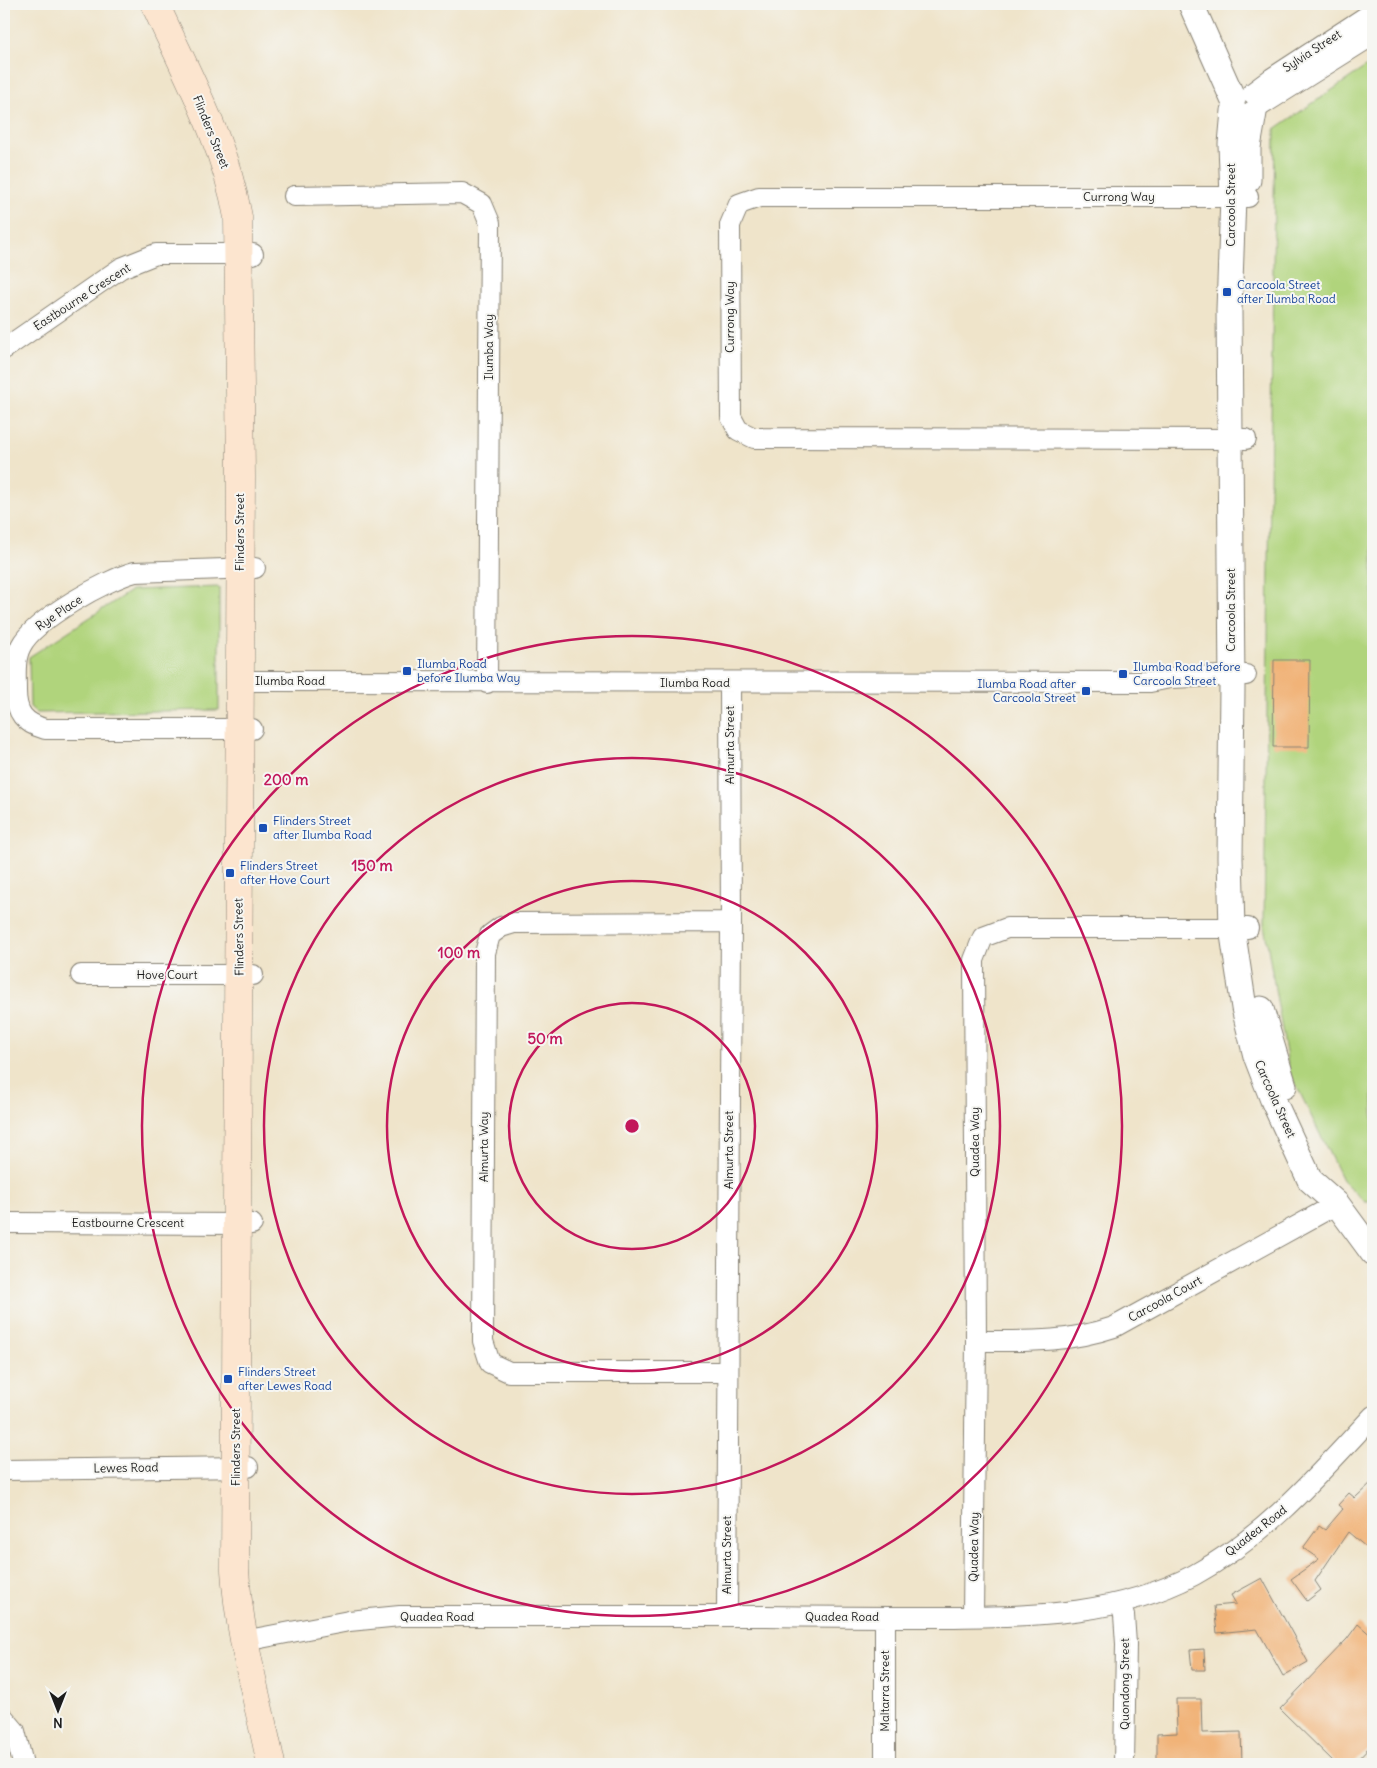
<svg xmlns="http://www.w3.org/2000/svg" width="1377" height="1768" viewBox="0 0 1377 1768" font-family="Delius,sans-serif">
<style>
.green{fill:#b0d47c;stroke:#66784c}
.building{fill:#f1b378}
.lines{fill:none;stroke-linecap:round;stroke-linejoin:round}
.minor-casing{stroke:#868073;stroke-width:22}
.tertiary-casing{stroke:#868073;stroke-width:27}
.secondary-casing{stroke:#868073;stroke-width:29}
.minor{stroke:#fff;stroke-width:20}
.tertiary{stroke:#fff;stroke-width:25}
.secondary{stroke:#fce5cf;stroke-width:28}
.ring{fill:none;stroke:#c2185b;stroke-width:2.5}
.transit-dot{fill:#1a4fb4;stroke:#f6f6f2;stroke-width:2}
.labels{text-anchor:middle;stroke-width:4;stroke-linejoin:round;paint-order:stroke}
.street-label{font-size:12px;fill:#1c1c1c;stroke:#f6f6f2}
.transit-label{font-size:12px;fill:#164399;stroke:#f6f6f2;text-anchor:start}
.centre{fill:#c2185b;stroke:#f6f6f2;stroke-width:2.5}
.ring-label{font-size:15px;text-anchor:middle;font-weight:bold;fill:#c2185b;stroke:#f6f6f2;stroke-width:4;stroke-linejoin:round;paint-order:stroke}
</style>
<rect width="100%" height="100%" fill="#f6f6f2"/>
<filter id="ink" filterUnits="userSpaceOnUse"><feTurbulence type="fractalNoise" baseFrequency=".02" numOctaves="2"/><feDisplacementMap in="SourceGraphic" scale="10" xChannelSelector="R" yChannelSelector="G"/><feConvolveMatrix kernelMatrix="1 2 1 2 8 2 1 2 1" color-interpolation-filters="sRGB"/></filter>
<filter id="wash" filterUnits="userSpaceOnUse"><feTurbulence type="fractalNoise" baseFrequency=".0096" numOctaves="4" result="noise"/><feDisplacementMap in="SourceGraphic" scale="20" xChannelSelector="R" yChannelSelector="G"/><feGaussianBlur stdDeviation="1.12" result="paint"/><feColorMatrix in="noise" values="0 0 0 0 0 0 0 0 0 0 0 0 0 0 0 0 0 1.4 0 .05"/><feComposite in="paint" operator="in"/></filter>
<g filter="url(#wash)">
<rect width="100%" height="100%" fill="#efe4ca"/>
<path class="green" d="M1373,62V1202H1365L1342,1180L1289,1070L1264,925L1275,129Z
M219,587V710L37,713L30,707L29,657L132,590Z"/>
<g id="blocks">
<path class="building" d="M1274,660H1310L1309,747H1273Z
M1373,1481V1553L1348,1532L1315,1581L1321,1590L1307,1601L1291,1579L1319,1559L1303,1548L1319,1526L1325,1530L1343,1509L1338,1505L1349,1493L1355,1498Z
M1262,1578L1308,1662L1283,1676L1257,1629L1217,1633L1214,1606L1236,1604L1231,1595Z
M1358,1624L1373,1637V1743L1353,1764H1336L1280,1709L1347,1639Z
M1204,1649L1205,1670H1192L1190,1650Z
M1176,1699H1201L1202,1733L1241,1732L1242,1763L1157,1764V1734L1177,1733Z"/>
</g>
</g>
<g filter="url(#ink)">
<use href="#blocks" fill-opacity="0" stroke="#868073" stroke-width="1"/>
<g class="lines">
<g class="minor-casing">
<path id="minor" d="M1252,93L1272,78L1373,12
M1257,108L1373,35
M294,196L462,193L482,204L490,223L487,683
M4,349L121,268L156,254H253
M1246,439L754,438L738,430L731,417L730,225L739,204L759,197H1248
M240,681L1150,682L1170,678L1246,675
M252,729H45C24,723 16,713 16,691C16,676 14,659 21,646C34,620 107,579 135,572L255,568
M81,975H253
M4,1223L252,1224
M976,1341C1026,1341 1066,1343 1114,1327L1337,1204
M728,1372H509L490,1363L483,1341L485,953L490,935L501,927L514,923L731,922
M4,1470L248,1467
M1120,1603L1124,1615L1126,1644L1124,1764
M727,1616L731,922L730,683
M973,1616L976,1341L974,960L983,937L1007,928H1248
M244,1641L349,1621L400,1616C522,1616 644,1616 766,1616C827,1617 888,1617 949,1617C1036,1616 1115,1616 1194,1575C1266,1536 1318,1475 1373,1416
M4,1718L15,1731L23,1764
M885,1764V1617"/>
</g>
<g class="tertiary-casing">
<path id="tertiary" d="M1191,4L1233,99
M1234,111L1231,144L1233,197L1229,310L1232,688L1230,858L1232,928L1244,1008L1256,1056L1273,1100L1310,1180L1337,1204L1373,1253
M1248,180V147L1254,113
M1261,1009L1284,1086"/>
</g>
<g class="secondary-casing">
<path id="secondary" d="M155,4C186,73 225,142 238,217L241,477L235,1570C239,1636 258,1700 271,1764"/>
</g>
<use href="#minor" class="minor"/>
<use href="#tertiary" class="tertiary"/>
<use href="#secondary" class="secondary"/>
</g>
</g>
<g class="ring">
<circle cx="632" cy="1126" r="123"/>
<circle cx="632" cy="1126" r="245"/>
<circle cx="632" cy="1126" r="368"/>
<circle cx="632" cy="1126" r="490"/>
</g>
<g class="transit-dot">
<rect x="1222" y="287" width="10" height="10" rx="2.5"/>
<rect x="402" y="666" width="10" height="10" rx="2.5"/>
<rect x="1118" y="669" width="10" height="10" rx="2.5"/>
<rect x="1081" y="686" width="10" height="10" rx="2.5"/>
<rect x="258" y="823" width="10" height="10" rx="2.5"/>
<rect x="225" y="868" width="10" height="10" rx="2.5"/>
<rect x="223" y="1374" width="10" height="10" rx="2.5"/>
</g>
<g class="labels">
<g class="street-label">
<text transform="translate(1312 51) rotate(-33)" y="4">Sylvia Street</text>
<text transform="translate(211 132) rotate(68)" y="4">Flinders Street</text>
<text x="1119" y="201">Currong Way</text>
<text transform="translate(1231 205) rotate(-90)" y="4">Carcoola Street</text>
<text transform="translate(82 297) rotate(-33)" y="4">Eastbourne Crescent</text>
<text transform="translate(730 317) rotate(-90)" y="4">Currong Way</text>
<text transform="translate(489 347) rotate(-90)" y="4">Ilumba Way</text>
<text transform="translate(240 532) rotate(-90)" y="4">Flinders Street</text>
<text transform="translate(1231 610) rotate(-90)" y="4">Carcoola Street</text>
<text transform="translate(59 613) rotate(-34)" y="4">Rye Place</text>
<text x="290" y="685">Ilumba Road</text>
<text x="695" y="687">Ilumba Road</text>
<text transform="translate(730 745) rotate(-90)" y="4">Almurta Street</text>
<text transform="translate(239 937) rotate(-91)" y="4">Flinders Street</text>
<text x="167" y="979">Hove Court</text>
<text transform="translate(1275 1099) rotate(66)" y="4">Carcoola Street</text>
<text transform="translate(975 1142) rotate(-90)" y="4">Quadea Way</text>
<text transform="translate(484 1147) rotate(-90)" y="4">Almurta Way</text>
<text transform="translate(729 1150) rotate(-90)" y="4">Almurta Street</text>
<text x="128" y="1227">Eastbourne Crescent</text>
<text transform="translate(1165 1299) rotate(-29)" y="4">Carcoola Court</text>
<text transform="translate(236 1447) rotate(-90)" y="4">Flinders Street</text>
<text transform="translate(126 1468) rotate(-1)" y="4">Lewes Road</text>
<text transform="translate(1256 1531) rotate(-38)" y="4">Quadea Road</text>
<text transform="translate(974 1547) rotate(-89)" y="4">Quadea Way</text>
<text transform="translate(727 1555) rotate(-90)" y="4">Almurta Street</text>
<text x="437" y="1621">Quadea Road</text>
<text x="842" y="1621">Quadea Road</text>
<text transform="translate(1125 1684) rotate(-90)" y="4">Quondong Street</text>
<text transform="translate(885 1691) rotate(-90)" y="4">Maltarra Street</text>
</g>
<g class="transit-label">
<text x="1237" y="289">Carcoola Street<tspan x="1237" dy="14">after Ilumba Road</tspan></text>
<text x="417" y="668">Ilumba Road<tspan x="417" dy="14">before Ilumba Way</tspan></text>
<text x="1133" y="671">Ilumba Road before<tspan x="1133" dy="14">Carcoola Street</tspan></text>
<text x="1076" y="688" text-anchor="end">Ilumba Road after<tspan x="1076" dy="14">Carcoola Street</tspan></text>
<text x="273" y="825">Flinders Street<tspan x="273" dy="14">after Ilumba Road</tspan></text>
<text x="240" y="870">Flinders Street<tspan x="240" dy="14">after Hove Court</tspan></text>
<text x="238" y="1376">Flinders Street<tspan x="238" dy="14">after Lewes Road</tspan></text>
</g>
</g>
<circle cx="632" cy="1126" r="8" class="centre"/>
<g class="ring-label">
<text x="286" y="785">200 m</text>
<text x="372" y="871">150 m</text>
<text x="459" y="958">100 m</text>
<text x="545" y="1044">50 m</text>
</g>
<rect width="1377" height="1768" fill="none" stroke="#f6f6f2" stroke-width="20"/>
<g transform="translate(58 1710) rotate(180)" stroke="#f6f6f2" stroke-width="4" paint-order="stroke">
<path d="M0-4L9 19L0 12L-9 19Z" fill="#1c1c1c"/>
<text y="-8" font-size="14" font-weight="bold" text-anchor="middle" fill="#1c1c1c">N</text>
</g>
</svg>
